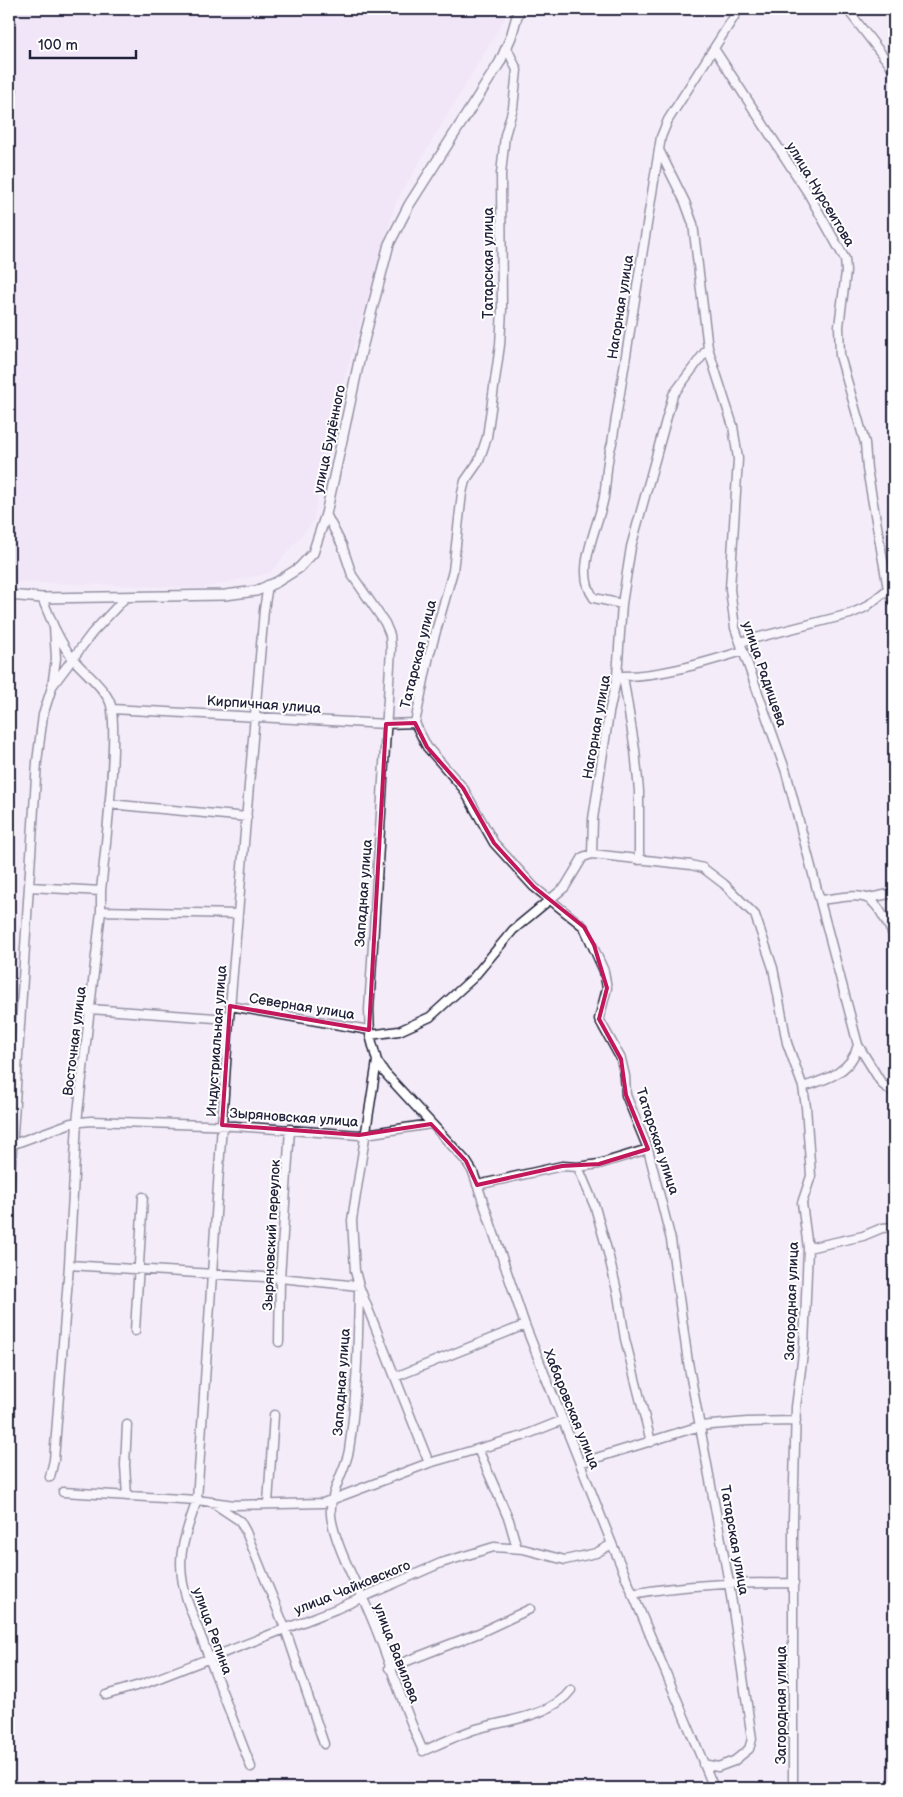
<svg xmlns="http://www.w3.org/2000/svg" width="903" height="1797" viewBox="0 0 903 1797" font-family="'Balsamiq Sans',sans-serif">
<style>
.built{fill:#ecdef5}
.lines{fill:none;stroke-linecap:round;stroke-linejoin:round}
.minor-casing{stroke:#22223b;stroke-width:11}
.tertiary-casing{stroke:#22223b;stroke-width:12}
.minor{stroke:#fff;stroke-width:8}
.tertiary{stroke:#fff;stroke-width:9}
.rail{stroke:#22223b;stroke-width:2;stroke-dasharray:8 4;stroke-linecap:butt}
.marked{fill:none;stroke:#c2185b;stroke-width:4;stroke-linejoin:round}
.labels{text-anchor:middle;stroke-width:4;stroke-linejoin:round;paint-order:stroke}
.street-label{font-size:14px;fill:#22223b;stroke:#fff}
</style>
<rect width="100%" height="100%" fill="#f4ecf9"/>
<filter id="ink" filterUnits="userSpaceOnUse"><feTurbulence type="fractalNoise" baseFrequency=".02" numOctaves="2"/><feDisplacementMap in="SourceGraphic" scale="10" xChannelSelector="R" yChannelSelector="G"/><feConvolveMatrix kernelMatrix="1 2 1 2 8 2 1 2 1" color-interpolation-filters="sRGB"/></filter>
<g filter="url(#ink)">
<path class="built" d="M9,9H508L507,15L396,202L337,404L313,522L270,573L203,588L9,582Z"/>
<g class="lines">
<g class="minor-casing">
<path id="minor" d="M847,9L894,70
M507,48L517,70L513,108L505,135L501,174L502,309L500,345L487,437L479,461L465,481L462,493L453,571L429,656L415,723L427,747L463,788L494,843L534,887L584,927L604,971L607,988L599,1019L621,1059L625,1076L626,1095L648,1149L671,1240L688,1362L729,1583L748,1711L752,1739L749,1749L734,1761L718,1767L703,1764
M715,50L808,193L845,259L846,272L839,326L840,356L865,443L867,469L888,589L894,603
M659,150L685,202L693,224L708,348L733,426L738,459L730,589L735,628L786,772L858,1045C851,1072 828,1079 803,1087
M326,514L342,545L352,575L385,623L390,635L391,649L369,1010L370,1035L377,1061L352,1220L355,1271L359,1286L429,1463
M622,604L594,598C573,571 599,526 604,497C607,478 606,461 612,443L661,137L668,120L739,9
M740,642L850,614L866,607L888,589
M618,676C660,677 703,663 743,651
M623,676L635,750L639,791V860
M53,685L92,633L126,597
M112,709L386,724L415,723
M109,804L247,817
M592,854L593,819L609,713L617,676L622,604L631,547L673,395L708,348
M30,887L101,891
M869,898L894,893
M821,900C872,893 870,891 894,936
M101,911L238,914
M230,1006L369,1030
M90,1009L229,1019
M370,1035L399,1031L430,1017L473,978L513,930L565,887L583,857L592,854L691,865L703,868L724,884L755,915L773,968L787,1043L803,1087L806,1107L811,1176L802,1203L808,1248L804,1346L796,1407L793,1520V1788
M858,1045L882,1084L894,1093
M377,1061L385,1073L466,1161L473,1172L525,1325L612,1544L714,1788
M11,1145L71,1123L91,1121L234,1126L359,1135L431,1124
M578,1167L595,1207L608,1253L618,1295L625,1339L651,1442
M477,1185L562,1166L578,1167L599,1164L648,1149
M9,1195L37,762L43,715L52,687L56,658L54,627L42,598
M808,1248L863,1236L882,1228L894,1227
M69,1265L280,1278L359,1286
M359,1291C358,1344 357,1397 349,1450C346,1469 332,1488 331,1507C328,1530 355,1582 365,1603C387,1651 401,1703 423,1751C439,1744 456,1736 473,1730C504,1720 550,1718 571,1690
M135,1331L143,1197
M279,1342L280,1278L290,1129
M395,1377L525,1325
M127,1425L125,1465L127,1496
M478,1449L509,1520L517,1548
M580,1463L700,1426L747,1422L796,1421
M50,1477L54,1460L69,1265L77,1122L101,911V891C104,859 121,722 109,700C101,684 85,673 74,660C65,650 60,639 54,627
M63,1492L197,1500L234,1505L323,1503L429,1463L523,1436L563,1420
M268,1503L274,1415
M216,1505L240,1521L246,1532L285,1628L324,1744
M632,1594C686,1584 739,1583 794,1583
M389,1668L479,1633L530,1609
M106,1695L146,1683L336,1609L441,1563L494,1547L523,1549L565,1560L596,1553L612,1544
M251,1767L188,1603C174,1560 183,1541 197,1500L229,1019L264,610L268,585"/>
</g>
<g class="tertiary-casing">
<path id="tertiary" d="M9,595L42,598L225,595L256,591L277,582L299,568L313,553L326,514L361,352L389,244L409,205L500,62L511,37L519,9"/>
</g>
<use href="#minor" class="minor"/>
<use href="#tertiary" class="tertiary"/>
<path class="rail" d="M9,107L18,88"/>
</g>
</g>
<path d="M0 0H903V1797H0ZM415,723L427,747L463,788L494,843L534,887L584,927L594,945L607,988L599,1019L621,1059L626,1095L648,1149L599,1164L562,1166L477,1185L466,1161L431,1124L359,1135L222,1125L230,1006L369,1030L386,724Z" fill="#f4ecf9" fill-opacity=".55" fill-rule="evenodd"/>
<path class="marked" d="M415,723L427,747L463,788L494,843L534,887L584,927L594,945L607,988L599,1019L621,1059L626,1095L648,1149L599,1164L562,1166L477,1185L466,1161L431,1124L359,1135L222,1125L230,1006L369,1030L386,724Z"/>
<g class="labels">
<g class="street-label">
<text transform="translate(821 194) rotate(59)" y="5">улица Нурсеитова</text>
<text transform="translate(488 263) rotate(-90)" y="5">Татарская улица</text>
<text transform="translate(620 307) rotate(-81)" y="5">Нагорная улица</text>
<text transform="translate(329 439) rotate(-78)" y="5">улица Будённого</text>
<text transform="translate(418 654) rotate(-76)" y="5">Татарская улица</text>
<text transform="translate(765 674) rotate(71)" y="5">улица Радищева</text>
<text transform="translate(264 704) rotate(4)" y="5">Кирпичная улица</text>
<text transform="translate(596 727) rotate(-80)" y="5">Нагорная улица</text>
<text transform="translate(363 893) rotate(-86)" y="5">Западная улица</text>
<text transform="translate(302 1006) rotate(9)" y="5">Северная улица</text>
<text transform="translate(74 1041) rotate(-83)" y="5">Восточная улица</text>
<text transform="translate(216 1041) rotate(-86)" y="5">Индустриальная улица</text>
<text transform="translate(294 1117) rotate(4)" y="5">Зыряновская улица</text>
<text transform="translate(658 1141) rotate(72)" y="5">Татарская улица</text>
<text transform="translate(271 1235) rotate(-87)" y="5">Зыряновский переулок</text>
<text transform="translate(791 1301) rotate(-88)" y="5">Загородная улица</text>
<text transform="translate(341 1382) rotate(-86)" y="5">Западная улица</text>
<text transform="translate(572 1409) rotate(68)" y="5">Хабаровская улица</text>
<text transform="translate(735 1540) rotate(80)" y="5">Татарская улица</text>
<text transform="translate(352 1587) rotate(-22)" y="5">улица Чайковского</text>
<text transform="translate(213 1631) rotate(70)" y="5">улица Репина</text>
<text transform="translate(397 1653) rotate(69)" y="5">улица Вавилова</text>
<text transform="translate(781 1705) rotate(-90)" y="5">Загородная улица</text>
</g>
</g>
<rect width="903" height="1797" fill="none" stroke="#fff" stroke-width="30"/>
<rect x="15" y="15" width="873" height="1767" fill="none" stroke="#22223b" stroke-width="2" filter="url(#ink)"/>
<path d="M30 50v8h106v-8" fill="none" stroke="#22223b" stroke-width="2.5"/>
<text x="38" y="50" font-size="15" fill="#22223b" stroke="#ffffff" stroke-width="4" paint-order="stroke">100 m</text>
</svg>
